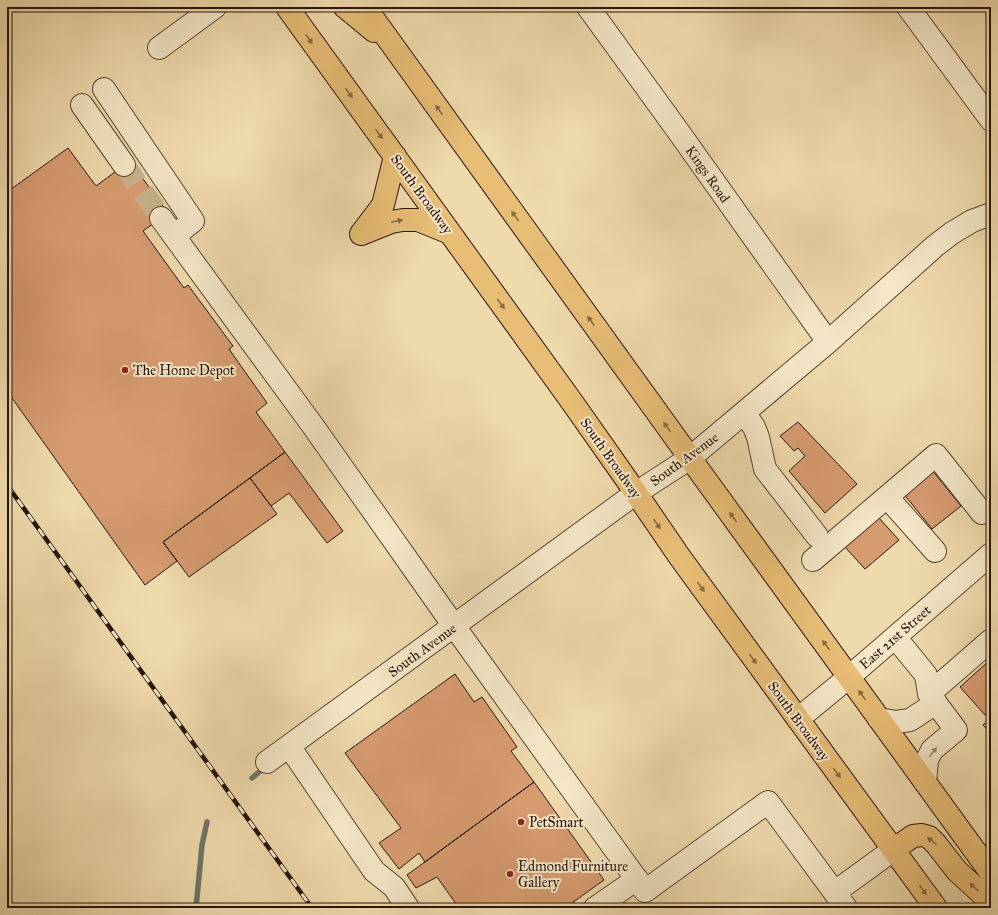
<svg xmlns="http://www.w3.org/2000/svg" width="998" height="915" viewBox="0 0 998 915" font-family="'IM FELL Great Primer',serif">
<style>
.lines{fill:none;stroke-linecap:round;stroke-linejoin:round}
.stream{stroke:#6d7670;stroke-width:5.5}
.building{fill:#d79b70;stroke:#25140c}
.minor-tunnel{stroke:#c7b28b;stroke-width:22;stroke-dasharray:22 11;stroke-linecap:butt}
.minor-casing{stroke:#584634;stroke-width:24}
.major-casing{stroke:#25140c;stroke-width:24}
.minor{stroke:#f5e7c8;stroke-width:22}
.major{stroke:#e8bd76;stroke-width:22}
.rail-casing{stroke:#25140c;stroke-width:4.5}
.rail{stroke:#f5e7c8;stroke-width:3;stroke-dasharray:9;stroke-linecap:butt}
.oneway{fill:#866841}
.oneway2{fill:#978873}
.poi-dot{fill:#8f2418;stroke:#f5e7c8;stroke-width:1.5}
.labels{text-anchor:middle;stroke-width:4;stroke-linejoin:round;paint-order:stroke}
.street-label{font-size:14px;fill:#25140c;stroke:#f5e7c8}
.poi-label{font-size:14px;fill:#25140c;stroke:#f5e7c8;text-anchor:start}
</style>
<rect width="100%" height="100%" fill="#efdaab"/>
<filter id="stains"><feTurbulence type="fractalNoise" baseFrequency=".005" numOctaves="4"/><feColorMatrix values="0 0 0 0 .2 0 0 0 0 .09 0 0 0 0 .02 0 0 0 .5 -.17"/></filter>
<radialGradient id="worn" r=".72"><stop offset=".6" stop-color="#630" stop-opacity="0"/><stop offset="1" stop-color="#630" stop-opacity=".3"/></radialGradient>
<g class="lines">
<path class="stream" d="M252,778L265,767
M196,908L202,845L207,822"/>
</g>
<path class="building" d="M68,148L96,186L130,161L168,213L143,231L184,288L188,285L233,346L229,349L267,403L256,412L285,452L163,542L177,561L145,585L7,391V192Z
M798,422L857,484L825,513L789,471L805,456L798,448L794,451L780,436Z
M285,452L343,531L327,543L289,493L271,506L250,478Z
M932,470L961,506L932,529L903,493Z
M250,478L277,514L189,577L163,542Z
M878,517L899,540L865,569L845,547Z
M991,659V710L985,715L960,687Z
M455,674L474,702L482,697L517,747L511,751L534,782L425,862L419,853L399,869L379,843L401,828L345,753Z
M991,717V734L983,725Z
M534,782L604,880L565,908H459L437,877L416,888L407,875Z"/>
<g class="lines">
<path class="minor-tunnel" d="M124,165L161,218"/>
<g class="minor-casing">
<path id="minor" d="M588,7L678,131L828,342
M908,7L991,120
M159,48L215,7
M104,89L193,221L174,236L313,426L454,626L645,891L768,802L846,908
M82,105L124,165
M161,218L174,236
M744,413L754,427L758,437L765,469L817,536
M887,497L935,551
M813,560L936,455L982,513
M895,637L926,675L929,694L956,730L932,750L927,760L925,782
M929,694L991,640
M798,719L849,677L991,554
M879,719L896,722L910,720L936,703
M289,746L374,871L394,887L408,908
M267,762L636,493L690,458L828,342L935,246L952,233L972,221L991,214
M835,892L893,850
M595,908L637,879"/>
</g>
<g class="major-casing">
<path id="major" d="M287,7L572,402L636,493L679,556L936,908
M345,7L374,31
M365,7L690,458L991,873
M361,234L391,222L403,220H418L450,233
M361,234L383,205L395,156
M893,850L913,836L922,835L929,837L936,844L957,871L991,902"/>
</g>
<use href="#minor" class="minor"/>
<use href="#major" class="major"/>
<g class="rail-casing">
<path id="rail" d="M7,485L312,908"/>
</g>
<use href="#rail" class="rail"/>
</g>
<defs><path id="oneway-solid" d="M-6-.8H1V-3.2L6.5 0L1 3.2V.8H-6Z"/></defs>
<g class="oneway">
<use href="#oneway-solid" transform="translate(309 39) rotate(55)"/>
<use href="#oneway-solid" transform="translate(349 93) rotate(54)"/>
<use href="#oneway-solid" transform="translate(439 110) rotate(-126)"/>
<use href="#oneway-solid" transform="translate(379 134) rotate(54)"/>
<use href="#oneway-solid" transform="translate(515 216) rotate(-126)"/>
<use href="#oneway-solid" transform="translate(397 221) rotate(-12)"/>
<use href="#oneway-solid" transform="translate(501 304) rotate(54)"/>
<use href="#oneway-solid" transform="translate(591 321) rotate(-126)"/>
<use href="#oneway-solid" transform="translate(667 427) rotate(-126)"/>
<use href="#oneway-solid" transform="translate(733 517) rotate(-126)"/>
<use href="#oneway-solid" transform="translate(657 524) rotate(56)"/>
<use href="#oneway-solid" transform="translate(701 587) rotate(54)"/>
<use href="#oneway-solid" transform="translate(826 645) rotate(-126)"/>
<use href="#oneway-solid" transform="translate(753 659) rotate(54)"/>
<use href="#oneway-solid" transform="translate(862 695) rotate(-126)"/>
<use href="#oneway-solid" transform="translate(837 773) rotate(54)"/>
<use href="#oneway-solid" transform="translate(932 841) rotate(-142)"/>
<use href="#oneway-solid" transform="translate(974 887) rotate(-137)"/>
<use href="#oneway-solid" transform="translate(923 890) rotate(54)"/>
</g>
<use class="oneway2" href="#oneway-solid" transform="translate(933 752) rotate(-52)"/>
<g class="poi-dot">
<circle cx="125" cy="370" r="4"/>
<circle cx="521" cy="822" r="4"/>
<circle cx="510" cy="874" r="4"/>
</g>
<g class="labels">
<g class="street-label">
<text transform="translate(708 174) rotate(55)" y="5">Kings Road</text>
<text transform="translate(422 194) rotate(54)" y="5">South Broadway</text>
<text transform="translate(611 458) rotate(55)" y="5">South Broadway</text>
<text transform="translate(684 459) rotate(-36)" y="5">South Avenue</text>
<text transform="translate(895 637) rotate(-41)" y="5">East 21st Street</text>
<text transform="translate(422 650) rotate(-36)" y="5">South Avenue</text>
<text transform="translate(799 721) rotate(54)" y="5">South Broadway</text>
</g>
<g class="poi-label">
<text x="133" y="375">The Home Depot</text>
<text x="529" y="827">PetSmart</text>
<text x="518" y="871">Edmond Furniture<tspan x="518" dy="16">Gallery</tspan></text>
</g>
</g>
<rect width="998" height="915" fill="none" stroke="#efdaab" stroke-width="24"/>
<rect x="8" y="8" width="982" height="899" fill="none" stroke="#25140c" stroke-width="2"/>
<rect x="12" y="12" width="974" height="891" fill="none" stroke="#25140c"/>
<rect width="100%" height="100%" filter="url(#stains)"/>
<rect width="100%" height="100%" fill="url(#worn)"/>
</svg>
